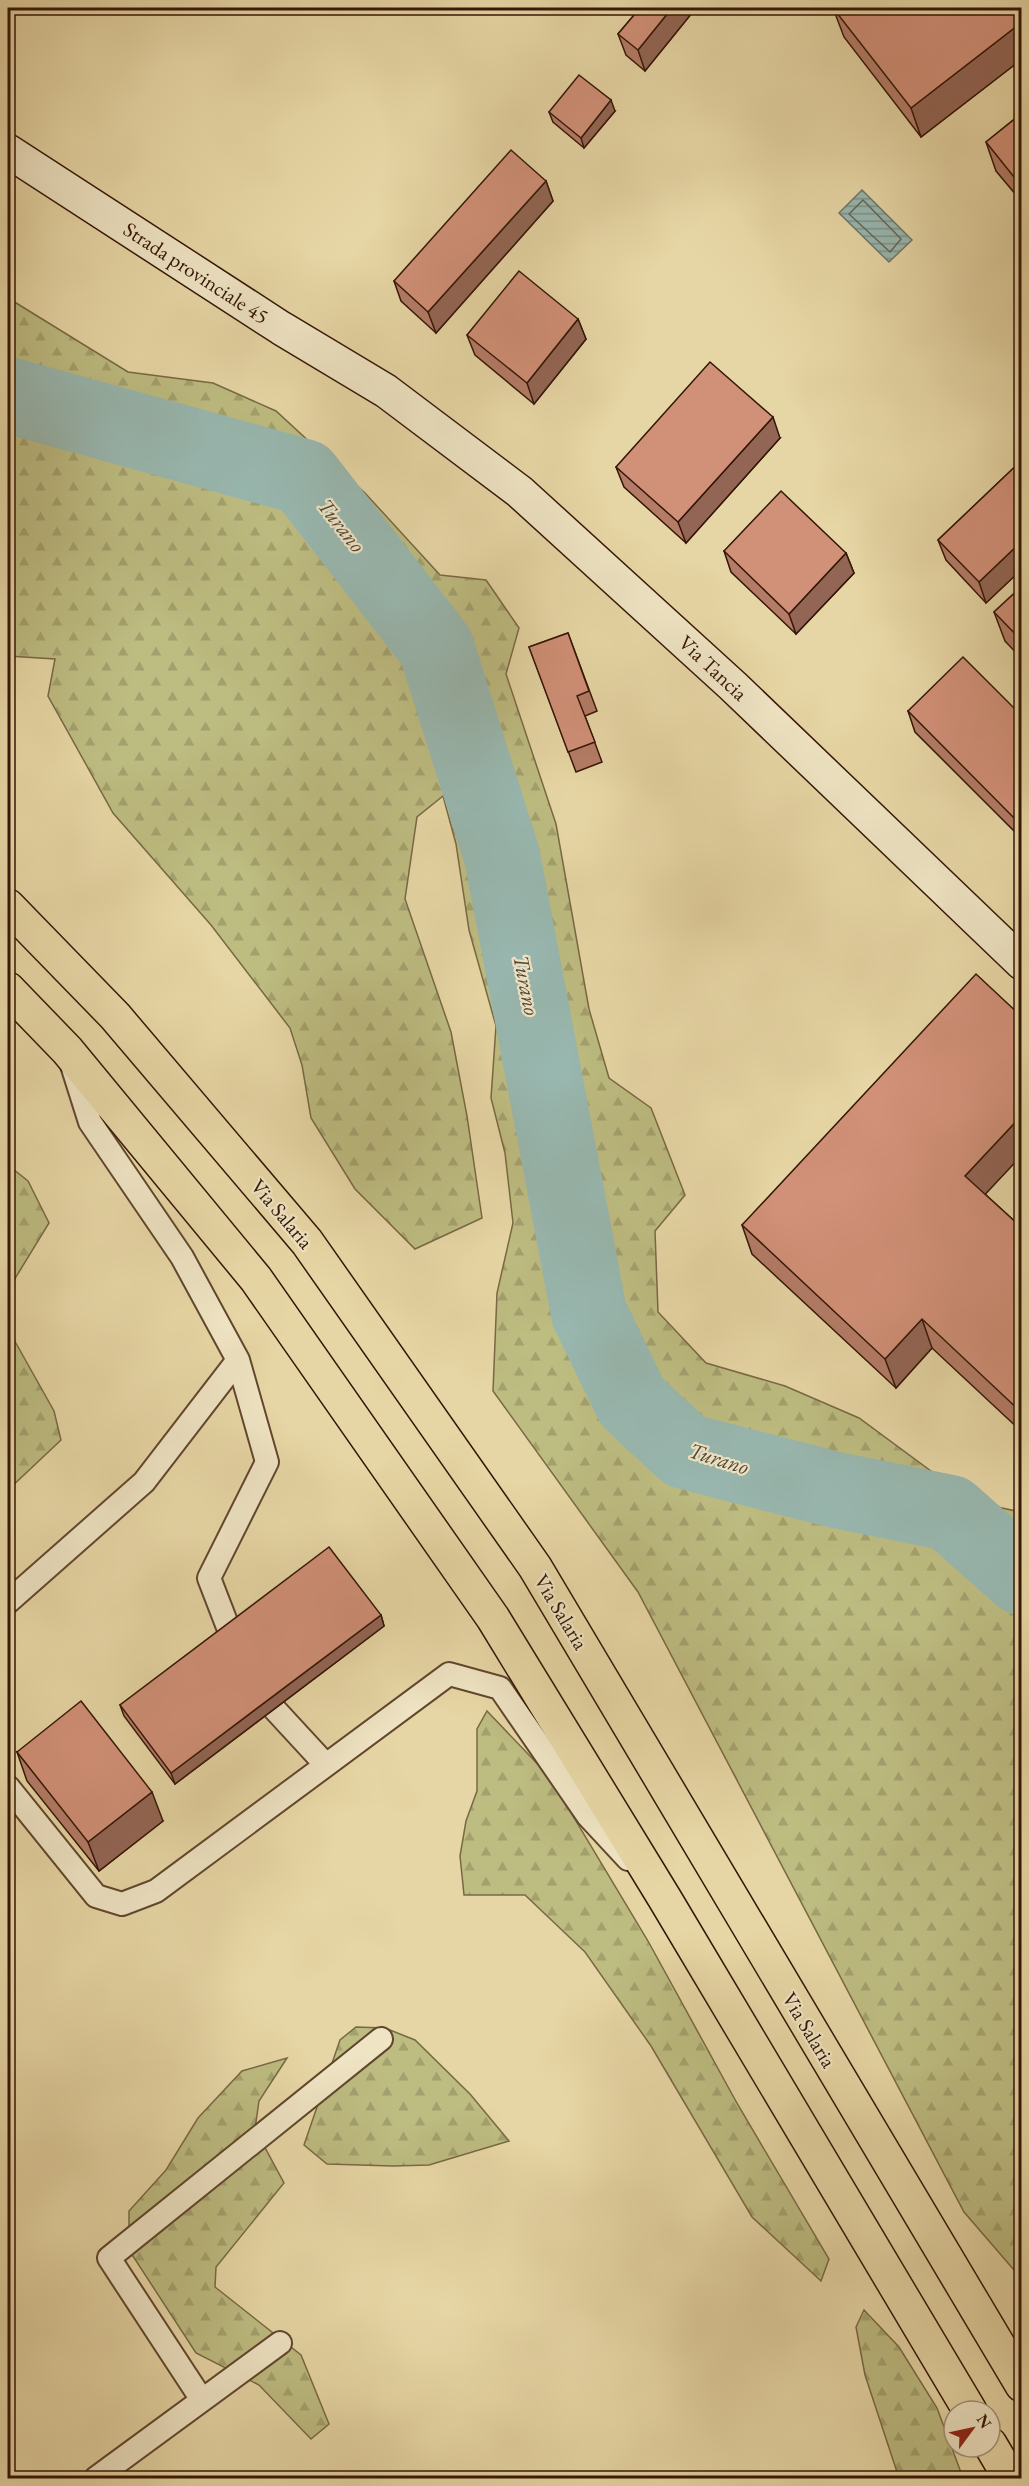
<svg xmlns="http://www.w3.org/2000/svg" width="1029" height="2486" viewBox="0 0 1029 2486" font-family="'EB Garamond',serif">
<style>
.forest{fill:url(#forest-firs);stroke:#786944;stroke-width:1.5}
.water{fill:url(#water-rules);stroke:#70776b;stroke-width:1.5}
.lines{fill:none;stroke-linecap:round;stroke-linejoin:round}
.shore{stroke:#66665a;stroke-width:1.5}
.river{stroke:#98b7af;stroke-width:76}
.lane-casing{stroke:#61462e;stroke-width:26}
.secondary-casing{stroke:#341606;stroke-width:36}
.highway-casing{stroke:#341606;stroke-width:36}
.lane{stroke:#efe4c4;stroke-width:22}
.secondary{stroke:#efe4c4;stroke-width:33}
.highway{stroke:#e7d6a5;stroke-width:33}
.wall{fill:#b47c67;stroke:#341606;stroke-width:1.5}
.shaded-wall{fill:#926554;stroke:#341606;stroke-width:1.5}
.building{fill:#d19078;stroke:#341606;stroke-width:1.5}
.labels{text-anchor:middle;stroke-width:4.5;stroke-linejoin:round;paint-order:stroke}
.street-label{font-size:21px;fill:#341606;stroke:#efe4c4}
.water-label{font-size:22px;font-style:italic;fill:#524639;stroke:#efe4c4}
</style>
<defs>
<pattern id="forest-firs" width="22" height="20" patternUnits="userSpaceOnUse" patternTransform="scale(1.5)"><rect width="22" height="20" fill="#bdbc81"/><path d="M5 1l3.5 6h-7zM16 11l3.5 6h-7z" fill="#a3a16e"/></pattern>
<pattern id="water-rules" width="6" height="5" patternUnits="userSpaceOnUse" patternTransform="scale(1.5)"><rect width="6" height="5" fill="#98b7af"/><path d="M0 2.5h6" fill="none" stroke="#7d948c"/></pattern>
</defs>
<rect width="100%" height="100%" fill="#e7d6a5"/>
<filter id="stains"><feTurbulence type="fractalNoise" baseFrequency=".00333" numOctaves="4"/><feColorMatrix values="0 0 0 0 .2 0 0 0 0 .09 0 0 0 0 .02 0 0 0 .5 -.17"/></filter>
<radialGradient id="worn" r=".72"><stop offset=".6" stop-color="#630" stop-opacity="0"/><stop offset="1" stop-color="#630" stop-opacity=".3"/></radialGradient>
<path class="forest" d="M8,298L128,372L213,383L276,411L365,493L440,575L486,580L519,628L506,674L556,824L589,1009L609,1078L651,1108L685,1195L655,1231L658,1312L706,1363L785,1386L859,1418L973,1502L1021,1512V2278L964,2212L638,1592L493,1391L497,1293L513,1223L505,1153L491,1098L496,1026L469,930L456,844L443,796L417,817L405,899L451,1032L467,1116L482,1218L415,1249L355,1189L311,1118L302,1065L290,1028L211,925L113,813L48,696L55,659L8,656Z
M8,1165L28,1181L49,1223L8,1290Z
M8,1329L54,1411L61,1440L8,1490Z
M487,1711L549,1776L648,1941L738,2105L829,2259L821,2281L752,2217L651,2046L585,1952L525,1895H464L460,1856L466,1821L477,1791V1729Z
M356,2027L385,2028L415,2040L470,2094L509,2141L429,2165L393,2166L327,2164L304,2145L340,2040Z
M287,2058L259,2101L255,2129L284,2183L216,2267L215,2287L301,2355L329,2424L311,2439L259,2385L196,2353L129,2250V2211L166,2170L198,2118L242,2071Z
M864,2310L899,2347L937,2408L963,2478H899L865,2375L856,2327Z"/>
<path class="water" d="M862,190L912,240L889,262L839,213Z"/>
<g class="lines">
<path class="shore" d="M863,200L901,239L890,252L849,214Z"/>
<path class="river" d="M8,395L304,477L436,647L502,856L589,1313L632,1402L685,1451L836,1490L950,1513L1022,1577"/>
<g class="lane-casing">
<path id="lane" d="M238,1360L267,1462L209,1578L238,1653
M8,1602L144,1482L238,1360L182,1257L90,1122L71,1062
M255,1688L326,1765
M8,1787L96,1896L122,1904L156,1891L449,1674L500,1688L588,1816L628,1859
M202,2400L109,2258L381,2039
M96,2478L280,2343"/>
</g>
<g class="secondary-casing">
<path id="secondary" d="M8,151L281,328L386,391L520,492L733,686L1022,963"/>
</g>
<g class="highway-casing">
<path id="highway" d="M8,906L115,1016L307,1242L535,1567L1022,2385
M8,989L67,1050L256,1279L493,1618L665,1899L970,2411
M990,2444L1010,2478"/>
</g>
<use href="#lane" class="lane"/>
<use href="#secondary" class="secondary"/>
<use href="#highway" class="highway"/>
</g>
<path class="wall" d="M640,8H696L645,71L626,55L618,34Z
M833,8H1022V59L921,137L844,37Z
M615,111L584,148L553,122L549,112Z
M1022,113V202L996,171L986,142Z
M546,181L553,201L436,333L401,301L394,281Z
M578,319L586,339L534,404L475,355L467,335Z
M780,438L686,543L624,487L616,467Z
M1022,460V569L986,603L946,560L938,540Z
M724,551L846,553L854,573L796,634L731,572Z
M1022,586V659L1005,641L994,612Z
M568,633L597,711L585,716L602,762L576,772L529,647Z
M908,711L1022,716V839L915,732Z
M1022,1017V1155L985,1194L1022,1228V1432L932,1348L896,1388L752,1254L742,1225Z
M381,1615L384,1626L175,1784L124,1716L120,1705Z
M17,1752L163,1821L99,1871L27,1781Z"/>
<path class="shaded-wall" d="M672,8H696L645,71L638,50Z
M1022,22V59L921,137L911,108Z
M611,100L615,111L584,148L581,138Z
M546,181L553,201L436,333L428,312Z
M578,319L586,339L534,404L527,383Z
M773,417L780,438L686,543L678,522Z
M1022,541V569L986,603L979,582Z
M846,553L854,573L796,634L789,614Z
M1022,1115V1155L976,1204L965,1176Z
M922,1319L932,1348L896,1388L885,1359Z
M381,1615L384,1626L175,1784L171,1773Z
M152,1792L163,1821L99,1871L88,1842Z"/>
<path class="building" d="M640,8H672L638,50L618,34Z
M833,8H1022V22L911,108Z
M579,75L611,100L581,138L549,112Z
M1022,113V187L986,142Z
M511,150L546,181L428,312L394,281Z
M519,271L578,319L527,383L467,335Z
M710,362L773,417L678,522L616,467Z
M1022,460V541L979,582L938,540Z
M781,491L846,553L789,614L724,551Z
M1022,586V641L994,612Z
M568,633L589,691L577,696L595,742L568,752L529,647Z
M963,657L1022,716V826L908,711Z
M976,974L1022,1017V1115L965,1176L1022,1228V1413L922,1319L885,1359L742,1225Z
M329,1547L381,1615L171,1773L120,1705Z
M81,1701L152,1792L88,1842L17,1752Z"/>
<g class="labels">
<g class="street-label">
<text transform="translate(196 273) rotate(33)" y="7">Strada provinciale 45</text>
<text transform="translate(713 668) rotate(43)" y="7">Via Tancia</text>
<text transform="translate(282 1214) rotate(50)" y="7">Via Salaria</text>
<text transform="translate(561 1612) rotate(59)" y="7">Via Salaria</text>
<text transform="translate(809 2030) rotate(59)" y="7">Via Salaria</text>
</g>
<g class="water-label">
<text transform="translate(342 525) rotate(52)" y="8">Turano</text>
<text transform="translate(527 985) rotate(79)" y="8">Turano</text>
<text transform="translate(719 1458) rotate(17)" y="8">Turano</text>
</g>
</g>
<rect width="1029" height="2486" fill="none" stroke="#e7d6a5" stroke-width="30"/>
<rect x="9" y="9" width="1011" height="2468" fill="none" stroke="#341606" stroke-width="3"/>
<rect x="15" y="15" width="999" height="2456" fill="none" stroke="#341606" stroke-width="1.5"/>
<g transform="translate(972 2429) rotate(57)"><circle r="28" fill="#efe4c4" stroke="#a49278" stroke-width="1.5"/>
<path d="M0-4.5L10 22L0 15L-10 22Z" fill="#8f2418"/>
<text y="-9" font-size="16" font-weight="bold" text-anchor="middle" fill="#341606">N</text>
</g>
<rect width="100%" height="100%" filter="url(#stains)"/>
<rect width="100%" height="100%" fill="url(#worn)"/>
</svg>
